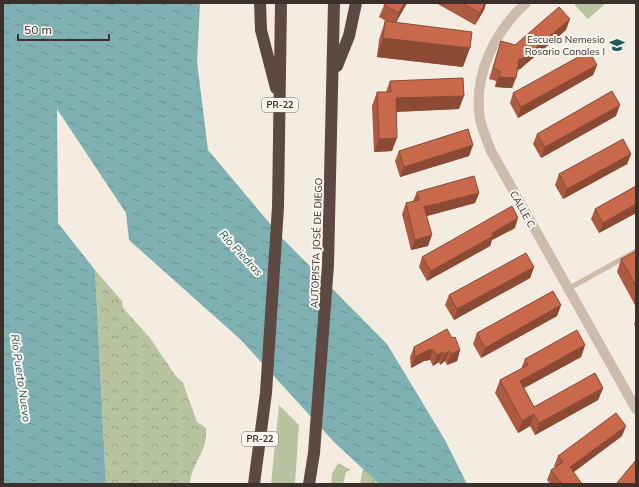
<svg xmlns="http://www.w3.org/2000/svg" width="639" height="487" viewBox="0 0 639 487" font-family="Mulish,sans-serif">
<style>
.green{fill:#b8c4a0}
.forest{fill:url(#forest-crowns)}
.water{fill:url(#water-ripples)}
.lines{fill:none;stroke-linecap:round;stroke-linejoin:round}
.service{stroke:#cdbbac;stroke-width:5}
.minor{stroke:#cdbbac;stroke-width:10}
.motorway{stroke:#5c4a42;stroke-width:12}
.wall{fill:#ac5a40}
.shaded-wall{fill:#8c4a34}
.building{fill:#c8694b;stroke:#8c4a34}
.labels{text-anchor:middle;stroke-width:4;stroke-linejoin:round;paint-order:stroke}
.shield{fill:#fbf5ee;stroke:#756b66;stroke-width:1}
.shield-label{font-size:9px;font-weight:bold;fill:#3b302b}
.poi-label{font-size:10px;fill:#3b302b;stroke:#fbf5ee;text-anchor:end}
.street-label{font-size:10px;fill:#3b302b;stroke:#fbf5ee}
.water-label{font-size:11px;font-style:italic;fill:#1f5a5e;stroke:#fbf5ee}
</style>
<defs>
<pattern id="forest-crowns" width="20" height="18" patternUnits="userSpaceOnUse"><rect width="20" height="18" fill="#b8c4a0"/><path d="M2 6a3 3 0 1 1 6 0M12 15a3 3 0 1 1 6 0" fill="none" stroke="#97a083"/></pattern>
<pattern id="water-ripples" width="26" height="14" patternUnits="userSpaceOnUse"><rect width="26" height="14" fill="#7fb0b2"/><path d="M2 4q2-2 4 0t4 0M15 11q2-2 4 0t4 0" fill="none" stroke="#699091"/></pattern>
</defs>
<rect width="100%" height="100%" fill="#f4ebe1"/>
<path class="green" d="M573,3H606L588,19Z
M279,405L299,425L295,484H271Z
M338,463L351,470L346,472L343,484H331L332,474Z"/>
<path class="forest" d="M95,270L122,301L123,308L150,338L175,375L183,383L197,422L206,428C208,453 191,463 190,484H106Z
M363,469L379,484H360Z"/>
<path class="water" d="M3,3H200L197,62L208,150L282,238L387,344L445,440L467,484H379L376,481L334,442L241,340L129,240L126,213L57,109L58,223L95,270L106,484H3Z"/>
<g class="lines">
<path class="service" d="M568,289L636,251"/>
<path class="minor" d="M526,3C495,31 473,75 480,119C482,129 487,140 491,151L636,409"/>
<path class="motorway" d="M260,3L261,30L276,88
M337,66L349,36L356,3
M254,484L266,393L278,207L281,3
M309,484L314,453L328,265L334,3"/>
</g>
<path class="wall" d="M385,3H407L396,22L463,67L377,57L379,40L385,21H386L379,17Z
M436,3H486L484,10L475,25Z
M566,30L520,69L518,70L512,88L495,87L496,81L489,79L501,41L515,45Z
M597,65L593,75L518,118L510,103L513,93Z
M390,81L459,109L396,112L392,151L374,152L372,106L377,92H386Z
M616,116L541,158L533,144L537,134Z
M473,145L469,156L400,177L395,161L399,151Z
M631,154L627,164L563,199L555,185L559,174Z
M636,186V213L599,233L591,219L595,209Z
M417,192L479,193L475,203L426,216L428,246L411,250L402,214L406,203L413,201Z
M515,228L492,240L490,246L427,281L419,267L422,257Z
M636,251V307L617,272L621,259Z
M534,267L530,278L454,320L445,305L449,295Z
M561,305L557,316L481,358L473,344L477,333Z
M636,319V328L634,324Z
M585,345L581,357L524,388L534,407L603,388L598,400L535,435L530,426L518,433L495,393L500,380L521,369L525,359Z
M414,347L460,350L457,361L447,365L445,361L440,365L439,362L433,366L430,360L424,361L411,368L410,357Z
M622,436L573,472L582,484H550L547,480L551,470L555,467L554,466L558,456Z"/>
<path class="shaded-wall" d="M404,3H407L394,26L399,13Z
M485,3H486L484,10L475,25L480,13Z
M570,19L566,30L520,69L516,70L519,59Z
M383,38L470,48L463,67L377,57Z
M597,65L593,75L518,118L521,107Z
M499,77L516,78L512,88L495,87Z
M464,96L459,109L391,112L396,98Z
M620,105L616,116L541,158L545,147Z
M397,138L392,151L374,152L379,139Z
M473,145L469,156L400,177L404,167Z
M631,154L627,164L563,199L567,189Z
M479,193L475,203L420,218L424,207Z
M636,204V213L599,233L603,223Z
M518,218L515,228L492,240L490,246L427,281L431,271L492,233Z
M432,235L428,246L411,250L415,240Z
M534,267L530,278L454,320L457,309Z
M561,305L557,316L481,358L485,348Z
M585,345L581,357L515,393L520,381Z
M428,350H433L430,360L424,361L411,368L415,357Z
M460,350L457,361L447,365L451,354Z
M449,351L445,361L440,365L444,354Z
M443,352L439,362L433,366L437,355Z
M603,388L598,400L535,435L539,423Z
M534,414L530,426L518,433L522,421Z
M626,426L622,436L566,478L570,467Z"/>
<path class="building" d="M385,3H404L399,13L384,5Z
M462,3H485L480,13Z
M559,7L570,19L523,59H519L516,78L499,77L500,71L493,68L501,41L515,45Z
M385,21L472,32L470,48L383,38Z
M589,51L597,65L521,107L513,93Z
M463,78L464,96L396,98L397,138L379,139L377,92H391L390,81Z
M612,91L620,105L545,147L537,134Z
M468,129L473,145L404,167L399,151Z
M623,139L631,154L567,189L559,174Z
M474,176L479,193L424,207L432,235L415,240L406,203L419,200L417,192Z
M636,186V204L603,223L595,209Z
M512,206L518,218L492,233L493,236L431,271L422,257Z
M636,251V286L621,259Z
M526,253L534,267L457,309L449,295Z
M553,291L561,305L485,348L477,333Z
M447,329L452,338L455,337L460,350L451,354L449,351L444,354L443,352L437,355L433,350H428L415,357L414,347Z
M577,330L585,345L520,381L534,407L595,373L603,388L539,423L534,414L522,421L500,380L528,365L525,359Z
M616,413L626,426L570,467L582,484H562L551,470L563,462L558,456Z
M636,460V484H616Z"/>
<defs>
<g id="school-bare" transform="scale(1.2)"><path d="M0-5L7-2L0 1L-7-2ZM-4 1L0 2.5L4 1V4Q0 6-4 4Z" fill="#1f5a5e" stroke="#fbf5ee" stroke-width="2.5" paint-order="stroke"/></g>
</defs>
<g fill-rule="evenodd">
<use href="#school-bare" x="617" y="45"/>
</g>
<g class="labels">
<g class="shield">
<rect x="262" y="98" width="36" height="14" rx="3"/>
<rect x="242" y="432" width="36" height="14" rx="3"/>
</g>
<g class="shield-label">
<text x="280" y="108">PR-22</text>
<text x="260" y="442">PR-22</text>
</g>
<g class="poi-label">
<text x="605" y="43">Escuela Nemesio<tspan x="605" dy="12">Rosario Canales I</tspan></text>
</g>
<g class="street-label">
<text transform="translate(523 209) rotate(61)" y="4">CALLE C</text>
<text transform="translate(316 243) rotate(-88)" y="4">AUTOPISTA JOSÉ DE DIEGO</text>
</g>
<g class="water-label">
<text transform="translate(241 253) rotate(47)" y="4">Río Piedras</text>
<text transform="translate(21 378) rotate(82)" y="4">Río Puerto Nuevo</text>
</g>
</g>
<rect width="639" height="487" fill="none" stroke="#3b302b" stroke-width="8"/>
<path d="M18 34v6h91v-6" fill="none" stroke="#3b302b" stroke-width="2"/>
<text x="24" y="34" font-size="12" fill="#3b302b" stroke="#fbf5ee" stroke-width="3" paint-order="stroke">50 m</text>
</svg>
